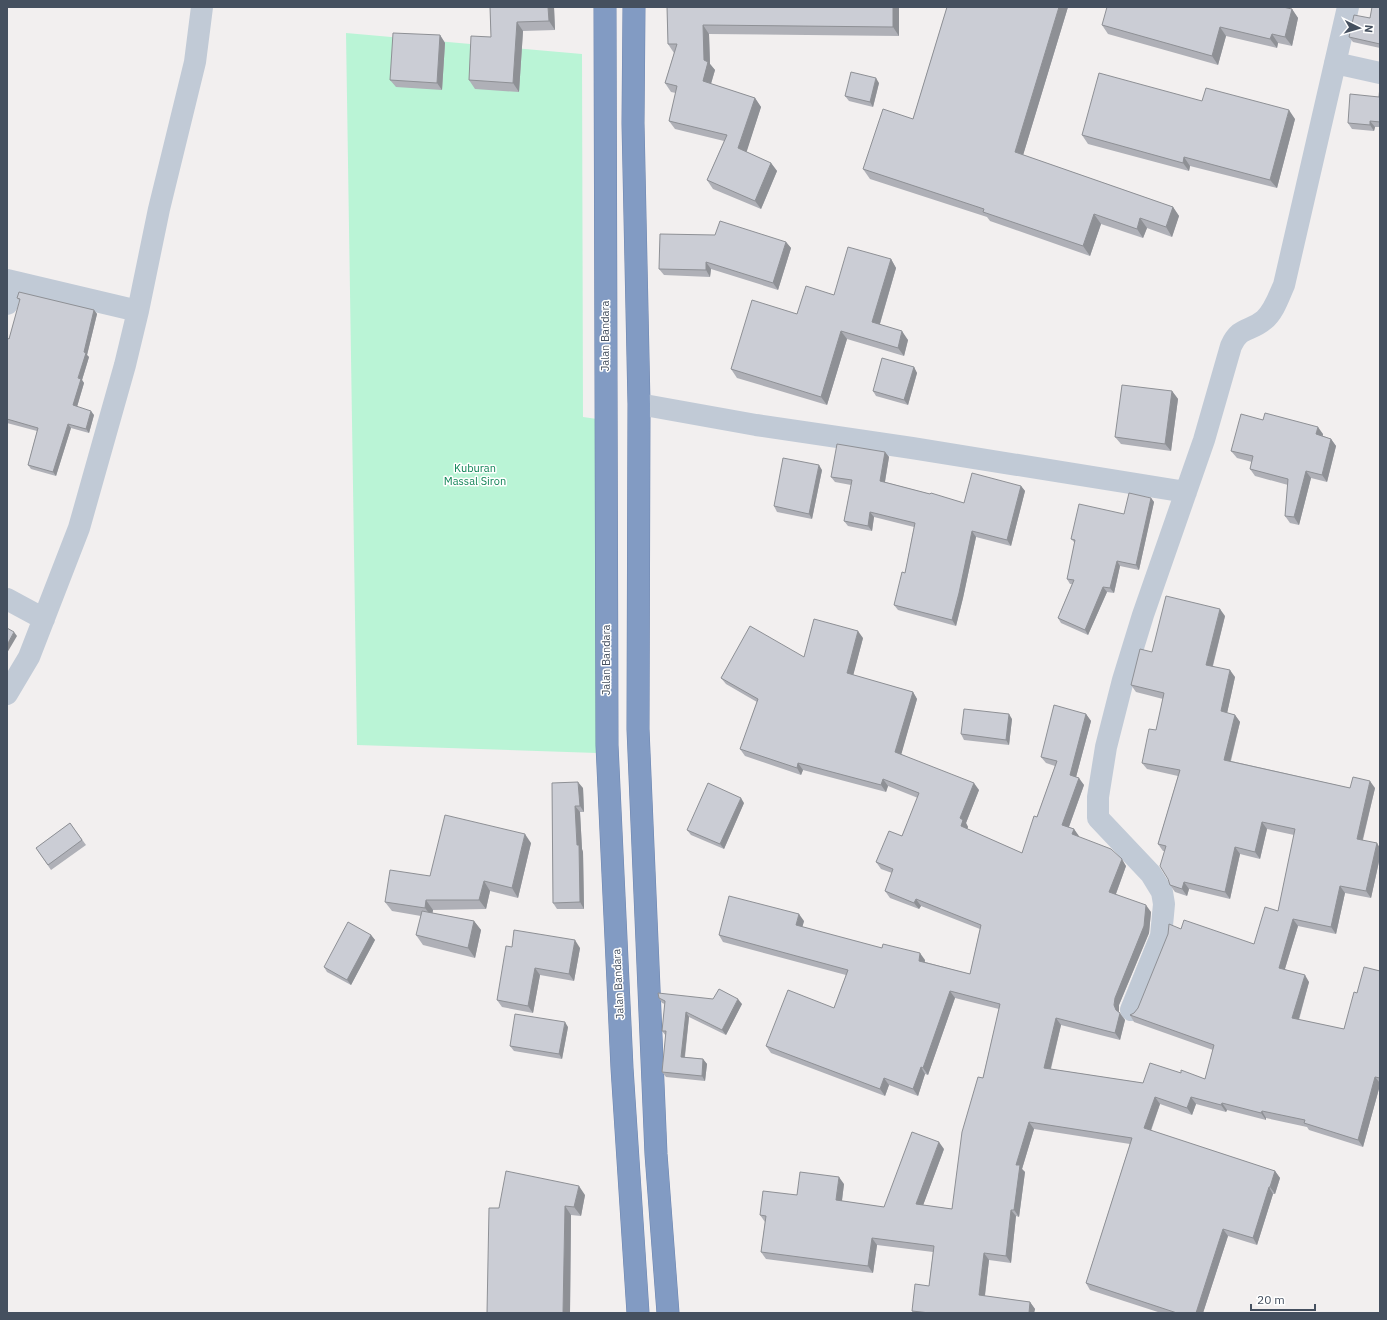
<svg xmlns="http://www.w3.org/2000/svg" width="1387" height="1320" viewBox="0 0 1387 1320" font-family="'IBM Plex Sans',sans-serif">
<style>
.green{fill:#baf4d6}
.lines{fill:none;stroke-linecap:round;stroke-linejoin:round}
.highway-casing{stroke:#6d85af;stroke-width:23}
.minor{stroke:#c1cad6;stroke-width:22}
.highway{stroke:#829bc3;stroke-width:22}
.wall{fill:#afb0b7}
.shaded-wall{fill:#8e9095}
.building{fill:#cbcdd5;stroke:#8e9095}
.labels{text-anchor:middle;stroke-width:3;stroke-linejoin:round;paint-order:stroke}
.street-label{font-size:11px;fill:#45505f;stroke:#fff}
.park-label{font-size:11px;fill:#0e8355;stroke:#fff}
</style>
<rect width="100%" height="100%" fill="#f2efef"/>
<path class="green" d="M346,33L582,54L583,417L597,419V753L357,745Z"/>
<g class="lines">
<g class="highway-casing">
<path id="highway" d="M605,7L607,745L622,1068L638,1313
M634,7L633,123L639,404L638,729L656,1154L668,1313"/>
</g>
<path class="minor" d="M1335,63L1380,73
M7,280L138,311
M7,304L13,282
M639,404L756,425L912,448L1186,492
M7,599L44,619
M7,694L29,657L79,528L125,365L138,311L159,209L195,62L202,7
M1131,1010L1161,936L1164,904L1162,892L1151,874L1098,818V797L1106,747L1123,680L1143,615L1204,440L1231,346C1240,326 1250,332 1264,320C1274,312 1279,296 1284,285L1348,7"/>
<use href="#highway" class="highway"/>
</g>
<path class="wall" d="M490,7H554L555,30L523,31L519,92L475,89L469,80L491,37Z
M667,7H899V36L709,34L710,64L715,70L711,84L755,98L761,107L746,152L771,163L777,171L761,209L713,189L707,180L724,141L675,129L669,121L676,93L671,92L665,83L674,53L668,44Z
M947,7H1068L1023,155L1173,207L1179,216L1172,237L1147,228L1143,238L1101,224L1090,256L990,221L987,217L870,179L863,169L913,119Z
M1380,7V48L1353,42L1349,37L1370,18Z
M1292,9L1298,18L1292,46L1278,43L1277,48L1226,36L1218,65L1108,34L1102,25Z
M440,35L445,43L442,90L396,87L390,80Z
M879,83L873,107L849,101L845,96Z
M1380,86V127H1375L1374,131L1352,129L1348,123L1379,97Z
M1202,101L1295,119L1277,188L1190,166L1189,171L1088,144L1082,135Z
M786,242L791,248L778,290L711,269L710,277L664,275L659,269Z
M891,259L896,268L880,324L908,340L904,356L847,339L827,405L737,378L731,369L797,314L834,295Z
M17,298L94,310L97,314L87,355L89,357L82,380L84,383L77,407L94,415L89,433L71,428L56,476L31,469L28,465L37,431L7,423V338L9,339L20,301Z
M914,367L917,373L908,405L876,396L873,391Z
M1172,391L1178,399L1171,451L1121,444L1115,437Z
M1263,420L1323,434V436L1331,439L1336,446L1327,482L1311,478L1299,525L1290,523L1285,516L1288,485L1255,476L1250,469L1252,462L1237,458L1231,451Z
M885,452L889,457L885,482L964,503L1021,486L1025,491L1011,546L976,537L963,598L956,626L898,610L894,605L905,573L914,527L874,517L872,531L848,526L844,521L851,485L835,482L831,477Z
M822,470L812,519L777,512L774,506Z
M1151,498L1154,502L1139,570L1120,566L1114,593L1107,592L1088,635L1061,623L1058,618L1072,584H1070L1067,579L1075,543L1071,539L1124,514Z
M1225,616L1213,666L1235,677L1227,713L1235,715L1240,722L1231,761L1350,788H1375L1363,840L1380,848V857L1371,898L1345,893L1336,934L1298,926L1285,969L1309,982L1299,1020L1344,1029L1357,993L1380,971V1085L1363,1147L1309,1130L1307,1127L1266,1118V1120L1227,1110L1226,1112L1196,1104L1192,1115L1160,1104L1151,1131L1275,1171L1280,1178L1275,1194H1273L1257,1245L1228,1236L1203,1313H1161L1090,1290L1086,1283L1130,1144L1034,1129L1022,1169L1025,1172L1019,1217L1016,1216L1011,1263L989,1260L985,1296L1030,1302L1035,1309L1034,1313H913L912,1311L929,1286L933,1252L877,1245L873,1273L766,1259L761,1252L765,1222L760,1215L797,1195L844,1184L842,1201L884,1207L944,1149L923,1205L952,1209L999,1009L955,998L928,1075L925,1074L918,1096L889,1085L885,1096L771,1053L766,1046L834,1008L846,975L723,942L719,935L804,921L802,927L925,960V962L970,974L980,929L921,906L919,909L890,898L885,891L892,873L881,869L876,862L902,836L918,798L888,786L886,792L803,770L801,775L745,756L740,749L757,702L726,684L721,678L804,657L863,638L853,675L913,692L917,699L901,754L979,790L966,823L968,827L967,829L1022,853L1037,817L1055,766L1046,763L1041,757L1086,714L1091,721L1076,777L1084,785L1069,827L1074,829L1078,836L1126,866L1116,894L1151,912L1149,933L1119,1005V1012L1125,1020L1120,1040L1061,1025L1051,1069L1143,1083L1181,1073L1205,1079L1213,1050L1134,1022L1130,1015L1134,1013L1138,1008L1181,929L1254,944L1278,911L1294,835L1267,829L1260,859L1240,854L1230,899L1189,889L1187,896L1175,892L1170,885L1165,851H1163L1158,844L1178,776L1147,769L1142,763L1156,730L1163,699L1136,692L1131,685L1152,652Z
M1012,719L1009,745L964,740L961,734Z
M552,783L583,788L584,812H580L582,849L583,852L584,909H557L553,903Z
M744,803L724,849L691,835L687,830Z
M70,823L86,845L51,870L36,848Z
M531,843L518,898L490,891L486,909L433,910L432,913L474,921L481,930L475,958L423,945L416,935L421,916L392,911L385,902L430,876Z
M371,935L375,940L351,985L327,972L324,967Z
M512,947L580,948L574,981L540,975L533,1013L502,1007L497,1000Z
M659,998L742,1004L726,1035L689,1017L685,1057L703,1059L707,1064L705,1081L666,1077L662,1072L666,1036L662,1031L665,1004L662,1003Z
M568,1027L562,1059L514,1051L510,1046Z
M585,1195L581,1216L571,1215L570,1313H487L499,1208Z"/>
<path class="shaded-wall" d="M548,7H554L555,30L549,21Z
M893,7H899V36L893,27Z
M1059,7H1068L1021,162L1015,152Z
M1292,9L1298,18L1292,46L1285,37Z
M517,22L523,31L519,92L513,83Z
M703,25L709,34L710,64L715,70L709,90L703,81L704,60Z
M1220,27L1226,36L1218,65L1212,56Z
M1272,34L1278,43L1277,48L1270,39Z
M440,35L445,43L442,90L437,83Z
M876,78L879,83L873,107L870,102Z
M755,98L761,107L745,157L738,148Z
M1289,110L1295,119L1277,188L1270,180Z
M1370,121L1375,127L1374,131L1370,125Z
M1184,157L1190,166L1189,171L1183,163Z
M771,163L777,171L761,209L755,201Z
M1173,207L1179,216L1172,237L1166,227Z
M1094,214L1101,224L1090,256L1083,246Z
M1140,218L1147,228L1143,238L1137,229Z
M786,242L791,248L778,290L773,283Z
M891,259L896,268L878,330L872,322Z
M706,262L711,269L710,277L706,270Z
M94,310L97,314L87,355L89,357L82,380L84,383L76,410L73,405L84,352Z
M841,331L847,339L827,405L821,397Z
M902,331L908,340L904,356L898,348Z
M914,367L917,373L908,405L904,400Z
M1172,391L1178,399L1171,451L1165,444Z
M91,411L94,415L89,433L86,429Z
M68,424L71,428L56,476L53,472Z
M1318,427L1323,434L1321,442L1316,434Z
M1331,439L1336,446L1327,482L1322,475Z
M885,452L889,457L884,487L880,481Z
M819,465L822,470L812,519L809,514Z
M1306,471L1311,478L1299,525L1294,517Z
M1021,486L1025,491L1011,546L1007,540Z
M1151,498L1154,502L1139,570L1136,565Z
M870,512L874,517L872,531L868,526Z
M972,531L976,537L963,598L956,626L952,620Z
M1117,561L1120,566L1114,593L1110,588Z
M1103,587L1107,592L1088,635L1085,630Z
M1220,609L1225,616L1211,672L1206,665Z
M858,631L863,638L852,680L847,673Z
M14,632L17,636L7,653V645Z
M1230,670L1235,677L1226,718L1221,711Z
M913,692L917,699L900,759L895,752Z
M1009,714L1012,719L1009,745L1006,740Z
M1086,714L1091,721L1075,781L1070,775Z
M1235,715L1240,722L1229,766L1224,760Z
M798,763L803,770L801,775L797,768Z
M1079,778L1084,785L1067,832L1062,825Z
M883,779L888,786L886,792L881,785Z
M1370,781L1375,788L1361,846L1357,839Z
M578,782L583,788L584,812L580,806Z
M974,783L979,790L966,823L968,827L966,833L961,826L960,818Z
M741,798L744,803L724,849L720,844Z
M575,806L580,812L582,849L583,852L584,909L580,902Z
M1262,822L1267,829L1260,859L1255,852Z
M1074,829L1079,836L1077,840L1072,834Z
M525,834L531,843L518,898L512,888Z
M1377,843L1380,848V857L1371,898L1366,891Z
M1235,847L1240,854L1230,899L1225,892Z
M1122,859L1126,866L1114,899L1109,892Z
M484,881L490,891L486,909L479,900Z
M1184,882L1189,889L1187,896L1182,889Z
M1340,886L1345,893L1336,934L1331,927Z
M916,899L921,906L919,909L914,903Z
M426,900L433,910L432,917L425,908Z
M1146,905L1151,912L1149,933L1119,1005V1012L1125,1020L1120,1040L1115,1033L1114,1005L1115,998Z
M799,914L804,921L801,932L796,925Z
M1293,919L1298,926L1283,975L1279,968Z
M474,921L481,930L475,958L468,948Z
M371,935L375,940L351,985L347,980Z
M575,940L580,948L574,981L569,974Z
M920,953L925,960L923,968L919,961Z
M535,968L540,975L533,1013L528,1006Z
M1305,975L1309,982L1297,1025L1292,1018Z
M950,991L955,998L928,1075L923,1068Z
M738,999L742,1004L726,1035L722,1030Z
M686,1012L689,1017L684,1062L681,1057Z
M1056,1018L1061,1025L1049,1075L1044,1068Z
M565,1022L568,1027L562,1059L559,1054Z
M703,1059L707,1064L705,1081L702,1076Z
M921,1067L925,1074L918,1096L913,1089Z
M1375,1077L1380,1083V1085L1363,1147L1358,1140Z
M884,1078L889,1085L885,1096L880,1089Z
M1155,1097L1160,1104L1149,1135L1144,1128Z
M1191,1097L1196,1104L1192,1115L1187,1108Z
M1222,1103L1227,1110L1226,1112L1221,1105Z
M1262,1111L1266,1118V1120L1261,1113Z
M1029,1122L1034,1129L1022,1169L1025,1172L1019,1217L1014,1210L1016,1165Z
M939,1142L944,1149L921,1211L916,1204Z
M1275,1171L1280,1178L1275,1194L1270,1187Z
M839,1177L844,1184L841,1207L836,1200Z
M579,1186L585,1195L581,1216L574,1207Z
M1269,1187L1273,1194L1257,1245L1253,1238Z
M565,1206L571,1215L570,1313H563Z
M1011,1210L1016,1216L1011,1263L1006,1256Z
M1223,1229L1228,1236L1203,1313H1196Z
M872,1238L877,1245L873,1273L868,1266Z
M984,1253L989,1260L984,1302L979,1295Z
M1030,1302L1035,1309L1034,1313H1029Z"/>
<path class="building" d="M490,7H548L549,21L517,22L513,83L469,80L471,36L491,37Z
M667,7H893V27L703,25L704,60L708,62L703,81L755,98L738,148L771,163L755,201L707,180L727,135L669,121L677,86L665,83L677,44H668Z
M947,7H1059L1015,152L1173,207L1166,227L1140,218L1137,229L1094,214L1083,246L983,212L984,209L863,169L883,109L913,119Z
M1107,7H1283L1292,9L1285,37L1272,34L1270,39L1220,27L1212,56L1102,25Z
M1372,7H1380V44L1349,37L1354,15L1370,18Z
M393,33L440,35L437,83L390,80Z
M851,72L876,78L870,102L845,96Z
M1099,73L1202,101L1206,88L1289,110L1270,180L1184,157L1183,163L1082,135Z
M1380,86V122L1370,121V125L1348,123L1350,94L1379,97Z
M720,221L786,242L773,283L706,262V270L659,269L660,234L715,235Z
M848,247L891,259L872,322L902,331L898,348L841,331L821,397L731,369L752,300L797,314L806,286L834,295Z
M19,292L94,310L84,352L86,353L78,378L81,379L73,405L91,411L86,429L68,424L53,472L28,465L38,428L7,419V338L9,339L20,299L17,298Z
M882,358L914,367L904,400L873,391Z
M1122,385L1172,391L1165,444L1115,437Z
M1265,413L1318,427L1316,434L1331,439L1322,475L1306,471L1294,517L1285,516L1288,479L1250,469L1253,456L1231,451L1241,414L1263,420Z
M837,444L885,452L880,481L930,494L931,493L964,503L972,473L1021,486L1007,540L972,531L959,593L952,620L894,605L902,572L905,573L915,523L870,512L868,526L844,521L852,480L831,477Z
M783,458L819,465L809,514L774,506Z
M1129,493L1151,498L1136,565L1117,561L1110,588L1103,587L1085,630L1058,618L1074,580L1067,579L1075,540L1071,539L1079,504L1124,514Z
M1166,596L1220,609L1206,665L1230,670L1221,711L1235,715L1224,760L1350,788L1353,777L1370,781L1357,839L1377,843L1366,891L1340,886L1331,927L1293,919L1279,968L1305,975L1292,1018L1344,1029L1354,992L1357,993L1364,967L1380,971V1078L1375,1077L1358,1140L1304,1123L1305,1120L1262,1111L1261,1113L1222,1103L1221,1105L1191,1097L1187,1108L1155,1097L1144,1128L1275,1171L1270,1187H1269L1253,1238L1223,1229L1196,1313H1177L1086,1283L1132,1138L1029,1122L1016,1165H1020L1014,1210H1011L1006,1256L984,1253L979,1295L1030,1302L1029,1313H930L912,1311L915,1284L929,1286L934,1246L872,1238L868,1266L761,1252L766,1216L760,1215L763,1191L797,1195L800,1172L839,1177L836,1200L884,1207L912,1132L939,1142L916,1204L952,1209L962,1132L978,1077L983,1078L1000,1004L950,991L923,1068L921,1067L913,1089L884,1078L880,1089L766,1046L788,990L834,1008L848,970L719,935L729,896L799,914L796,925L882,948L883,944L920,953L919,961L970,974L981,925L916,899L914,903L885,891L893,869L876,862L889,831L902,836L919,793L883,779L881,785L798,763L797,768L740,749L758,699L721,678L750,626L804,657L814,619L858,631L847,673L913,692L895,752L974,783L960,818L963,820L961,826L1022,853L1034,816L1037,817L1057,761L1041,757L1054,705L1086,714L1070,775L1079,778L1062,825L1074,829L1072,834L1111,849L1122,859L1109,892L1146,905L1144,926L1115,998L1114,1005L1116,1010L1120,1013L1115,1033L1056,1018L1044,1068L1143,1083L1150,1063L1181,1073V1070L1205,1079L1214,1045L1130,1015L1134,1013L1138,1008L1168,934L1169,924L1181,929L1184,920L1254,944L1265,907L1278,911L1295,829L1262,822L1255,852L1235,847L1225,892L1184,882L1182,889L1170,885L1168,879L1160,866L1166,846L1158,844L1180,770L1142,763L1149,729L1156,730L1164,693L1131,685L1140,649L1152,652Z
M7,628L14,632L7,645Z
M964,709L1009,714L1006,740L961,734Z
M578,782L580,806H575L577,845H579L580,902L553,903L552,783Z
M708,783L741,798L720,844L687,830Z
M445,815L525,834L512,888L484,881L479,900H426L425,908L385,902L390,870L430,876Z
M70,823L82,840L48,865L36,848Z
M422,911L474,921L468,948L416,935Z
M348,922L371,935L347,980L324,967Z
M514,930L575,940L569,974L535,968L528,1006L497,1000L506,946L512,947Z
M719,989L738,999L722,1030L686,1012L681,1057L703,1059L702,1076L662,1072L666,1031H662L665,1001L659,998L658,993L713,999Z
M515,1014L565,1022L559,1054L510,1046Z
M506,1171L579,1186L574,1207L565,1206L563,1313H487L489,1208H499Z"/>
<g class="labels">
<g class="street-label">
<text transform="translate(605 336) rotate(-90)" y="4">Jalan Bandara</text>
<text transform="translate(606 660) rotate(-90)" y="4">Jalan Bandara</text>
<text transform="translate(618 984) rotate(-93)" y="4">Jalan Bandara</text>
</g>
<g class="park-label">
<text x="475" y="472">Kuburan<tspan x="475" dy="13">Massal Siron</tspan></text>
</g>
</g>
<rect width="1387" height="1320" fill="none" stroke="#45505f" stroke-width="16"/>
<g transform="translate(1359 28) rotate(95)" stroke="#ffffff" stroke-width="3" paint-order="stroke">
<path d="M0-3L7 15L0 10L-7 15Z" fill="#45505f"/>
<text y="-6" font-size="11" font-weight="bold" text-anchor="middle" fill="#45505f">N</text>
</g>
<path d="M1251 1304v6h64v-6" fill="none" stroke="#45505f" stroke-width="2"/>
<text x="1257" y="1304" font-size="12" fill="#45505f" stroke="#ffffff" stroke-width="3" paint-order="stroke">20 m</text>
</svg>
